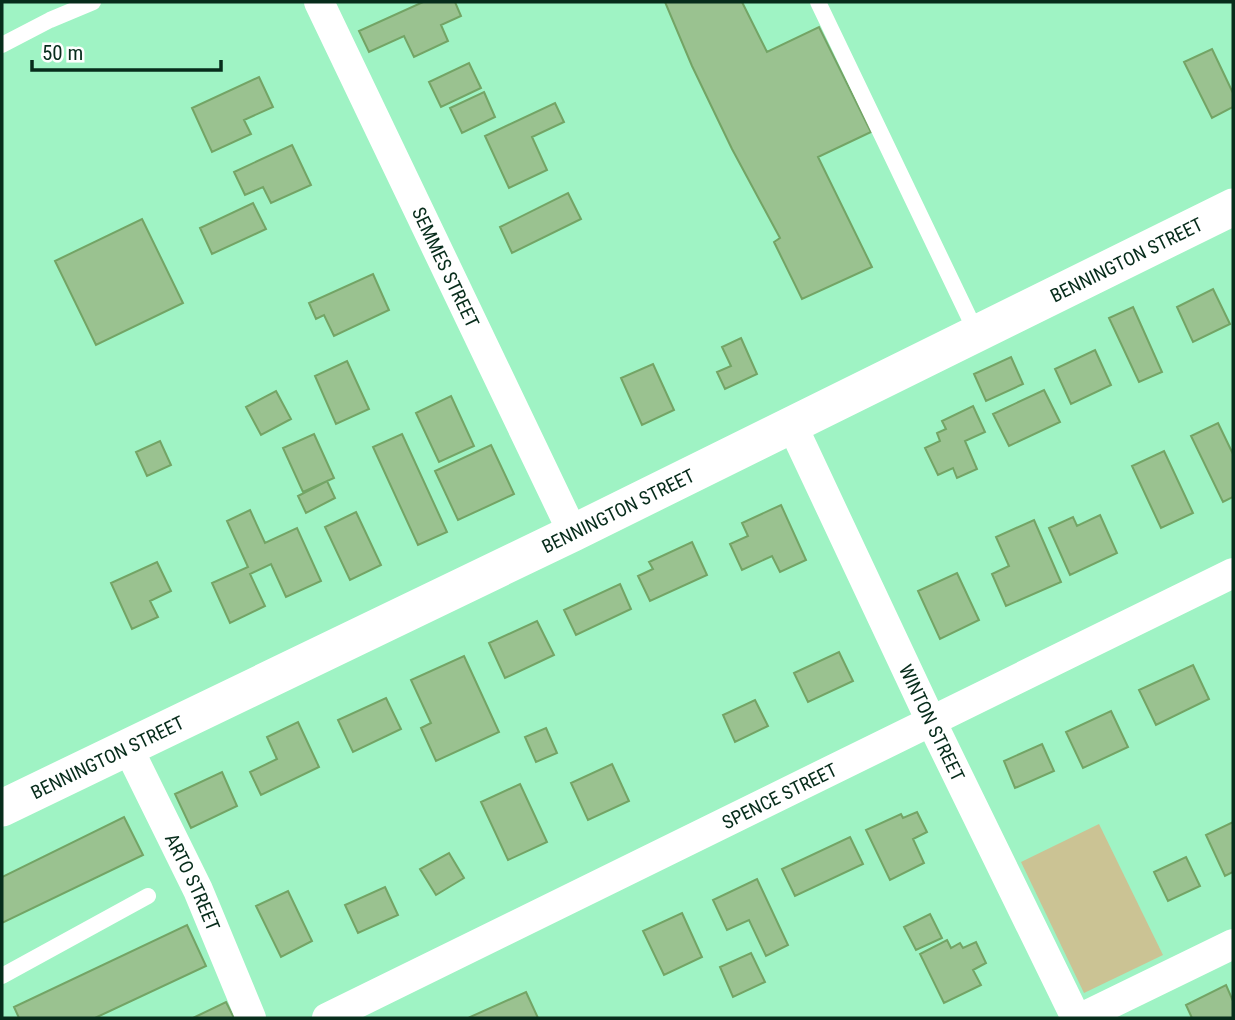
<svg xmlns="http://www.w3.org/2000/svg" width="1235" height="1020" viewBox="0 0 1235 1020" font-family="'Roboto Condensed',sans-serif">
<style>
.green{fill:#cbc394}
.building{fill:#9ac290;stroke:#73a465;stroke-width:2}
.lines{fill:none;stroke-linecap:round;stroke-linejoin:round}
.service{stroke:#fff;stroke-width:16}
.minor{stroke:#fff;stroke-width:30}
.tertiary{stroke:#fff;stroke-width:37}
.labels{text-anchor:middle;stroke-width:5;stroke-linejoin:round;paint-order:stroke}
.street-label{font-size:19px;fill:#072c1b;stroke:#fefefe}
</style>
<rect width="100%" height="100%" fill="#9ff3c4"/>
<path class="green" d="M1099,824L1163,955L1084,993L1021,862Z"/>
<path class="building" d="M423,2H455L461,16L441,25L448,41L414,57L404,36L369,52L359,31Z
M665,2H742L767,52L819,27L871,132L818,157L872,267L802,299L774,242L780,238L732,149L692,66Z
M1212,49L1233,93V107L1212,118L1184,62Z
M469,63L481,88L441,107L429,82Z
M259,77L273,107L244,120L251,134L212,152L192,108Z
M484,92L495,117L462,133L450,108Z
M555,103L564,122L532,137L547,170L509,188L485,136Z
M292,145L311,185L271,203L263,187L245,195L234,172Z
M568,193L581,219L512,253L500,227Z
M253,203L266,229L212,254L200,228Z
M142,219L183,303L96,345L55,261Z
M373,274L389,310L334,336L324,315L316,319L309,303Z
M1213,289L1230,324L1193,342L1177,307Z
M1133,307L1162,372L1139,382L1109,318Z
M741,338L757,374L725,389L717,372L731,366L722,347Z
M1095,350L1111,385L1071,404L1055,369Z
M1011,357L1023,384L986,401L974,374Z
M347,361L369,409L336,424L315,376Z
M653,364L674,410L642,425L621,378Z
M1044,390L1060,422L1009,446L993,414Z
M276,391L291,419L261,435L246,407Z
M451,396L474,446L439,462L416,413Z
M973,406L985,432L965,441L977,469L957,478L953,468L938,475L925,448L940,441L937,433L946,429L942,421Z
M1218,423L1233,454V497L1223,502L1191,436Z
M314,434L334,478L303,492L283,448Z
M402,434L447,532L418,545L373,447Z
M160,441L171,465L147,476L136,452Z
M491,445L514,494L458,520L435,471Z
M1164,451L1193,513L1161,528L1132,466Z
M327,481L335,498L306,513L298,496Z
M781,505L806,560L780,572L772,556L742,570L730,544L748,536L742,523Z
M250,510L265,543L297,528L321,581L286,597L271,564L250,574L265,606L230,623L212,583L248,567L227,521Z
M356,512L381,565L350,580L325,527Z
M1100,515L1117,553L1070,575L1049,528L1073,517L1077,526Z
M1034,520L1061,582L1006,606L992,574L1009,566L996,537Z
M692,542L707,575L650,601L638,576L653,569L649,562Z
M157,562L171,591L150,601L158,617L132,629L111,583Z
M957,573L979,620L940,639L918,591Z
M620,584L631,609L576,635L564,610Z
M537,621L554,655L505,678L489,643Z
M839,652L853,681L808,702L794,673Z
M464,656L499,732L436,761L421,728L431,723L411,680Z
M1193,665L1209,699L1156,725L1139,690Z
M386,698L401,729L353,752L338,720Z
M755,700L768,726L735,742L723,715Z
M1111,711L1128,747L1083,768L1066,732Z
M298,722L319,767L261,795L250,772L277,759L267,737Z
M546,728L557,753L536,762L525,737Z
M1042,744L1054,771L1015,788L1004,761Z
M612,764L629,801L588,820L571,783Z
M222,772L237,806L191,828L175,794Z
M520,784L547,842L508,860L481,802Z
M917,812L927,832L913,839L924,863L890,880L866,830L901,814L903,818Z
M124,817L143,855L2,923V877Z
M1233,822V872L1225,876L1206,835Z
M850,837L863,864L795,896L782,869Z
M449,853L464,878L436,895L420,869Z
M1186,857L1200,886L1168,901L1154,872Z
M757,879L788,945L766,956L749,920L727,930L713,900Z
M385,887L398,915L358,933L345,905Z
M288,891L312,941L281,957L256,906Z
M682,913L702,957L664,975L643,931Z
M930,914L942,938L916,950L904,927Z
M187,925L206,966L95,1018H19L14,1007Z
M947,940L951,948L960,943L963,948L976,942L986,963L973,970L981,985L944,1003L920,954Z
M751,953L765,982L733,997L720,967Z
M1226,985L1233,1001V1018H1192L1186,1005Z
M526,992L538,1018H471L470,1017Z
M226,1002L234,1018H193Z"/>
<g class="lines">
<path class="service" d="M818,2L977,334
M2,45L50,20L93,2
M2,976L148,896"/>
<g class="minor">
<path id="s1" d="M319,2L573,533"/>
<path id="s2" d="M792,425L931,721L1076,1018"/>
<path id="s3" d="M128,748L198,890L251,1018"/>
<path id="s4" d="M327,1018L1233,573"/>
<path d="M1081,1018L1233,944"/>
</g>
<path class="tertiary" id="s5" d="M2,808L573,533L1233,207"/>
</g>
<g class="labels">
<g class="street-label">
<text dy="7" stroke="none"><textPath href="#s5" startOffset="1251">BENNINGTON STREET</textPath></text>
<text dy="7" stroke="none"><textPath href="#s1" startOffset="294">SEMMES STREET</textPath></text>
<text dy="7" stroke="none"><textPath href="#s5" startOffset="684">BENNINGTON STREET</textPath></text>
<text dy="7" stroke="none"><textPath href="#s2" startOffset="329">WINTON STREET</textPath></text>
<text dy="7" stroke="none"><textPath href="#s5" startOffset="117">BENNINGTON STREET</textPath></text>
<text dy="7" stroke="none"><textPath href="#s4" startOffset="504">SPENCE STREET</textPath></text>
<text dy="7" stroke="none"><textPath href="#s3" startOffset="149">ARTO STREET</textPath></text>
</g>
</g>
<rect width="1235" height="1020" fill="none" stroke="#072c1b" stroke-width="7"/>
<path d="M32 60v10h189v-10" fill="none" stroke="#072c1b" stroke-width="3.5"/>
<text x="42" y="60" font-size="21" fill="#072c1b" stroke="#fefefe" stroke-width="5" paint-order="stroke">50 m</text>
</svg>
